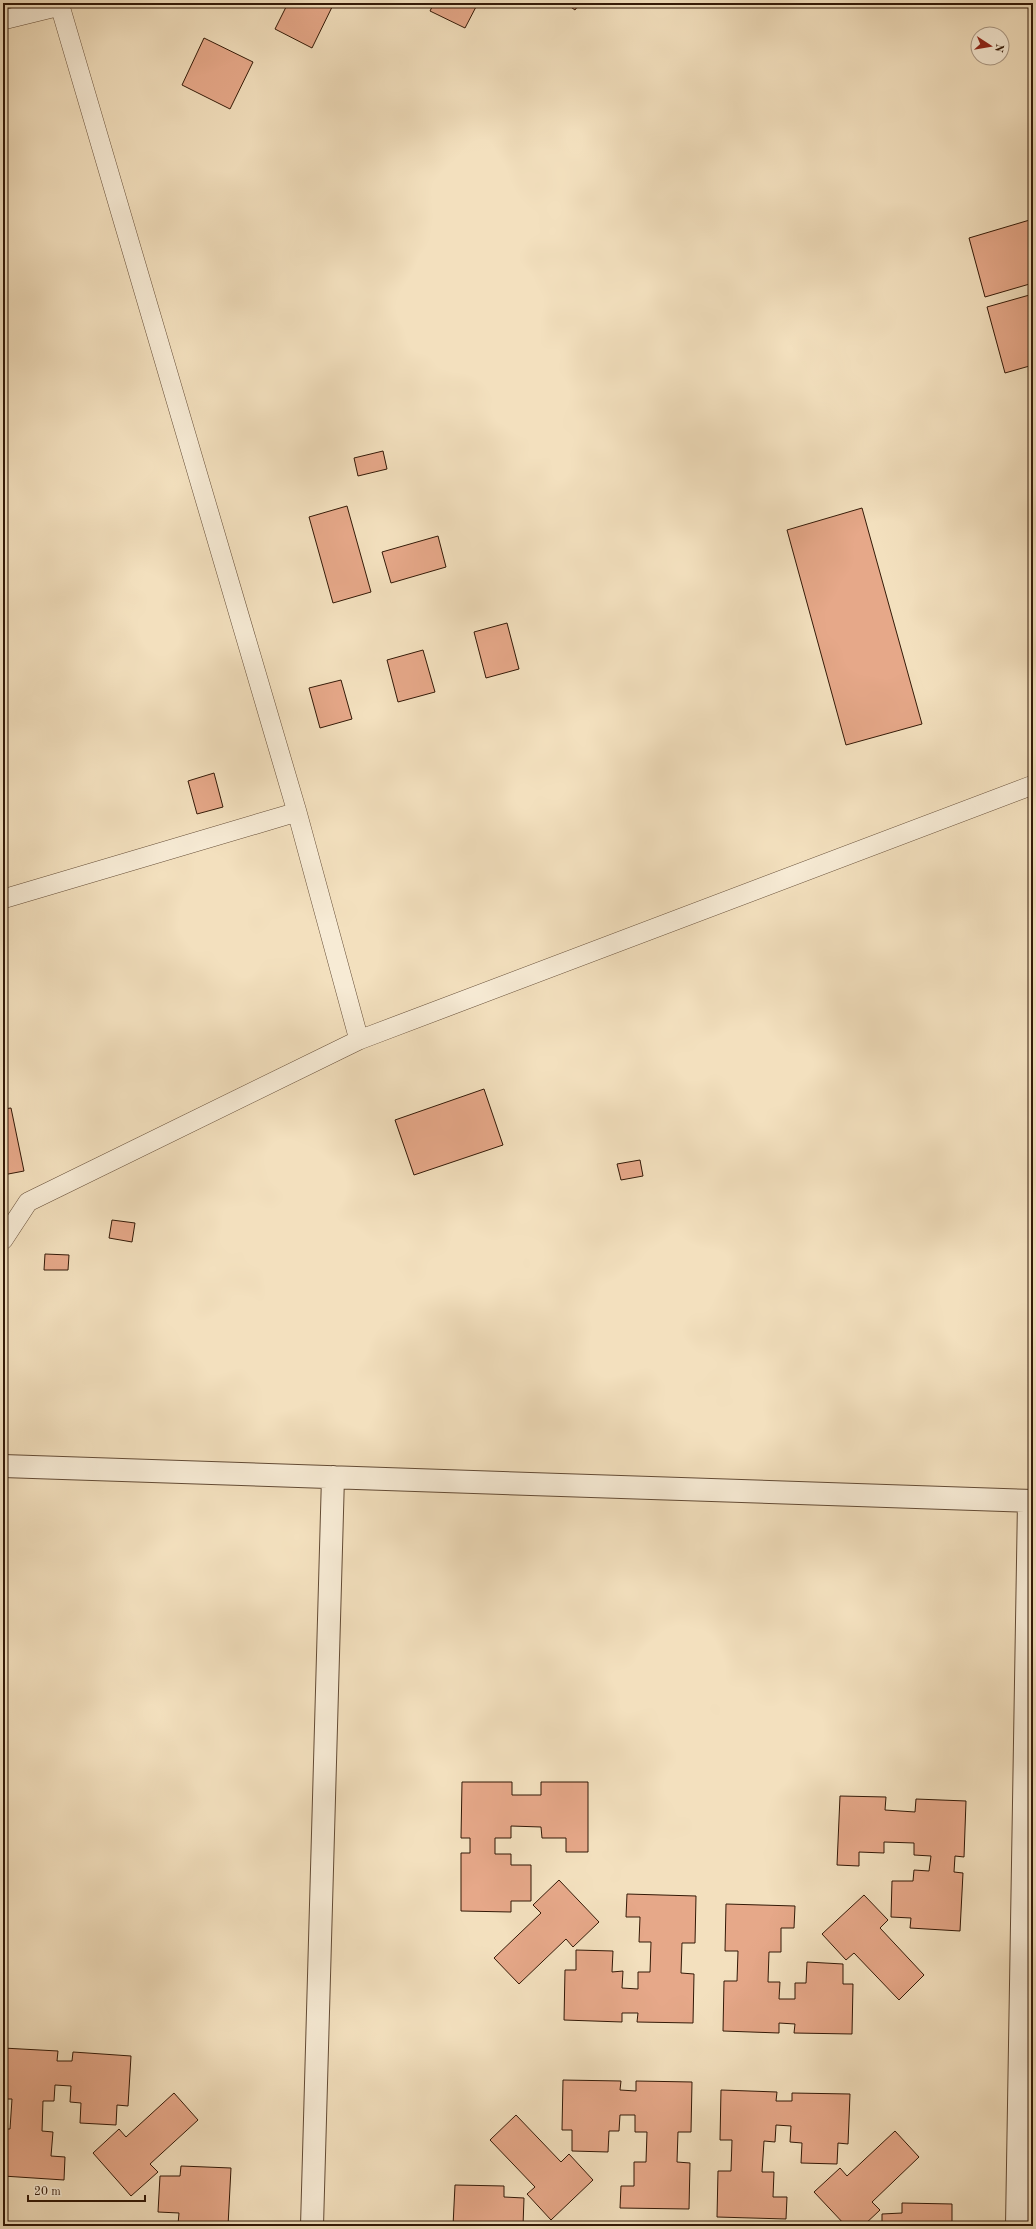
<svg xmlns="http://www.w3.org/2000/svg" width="1036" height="2229" viewBox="0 0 1036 2229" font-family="'Old Standard TT',serif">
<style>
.building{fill:#e6a889;stroke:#331907}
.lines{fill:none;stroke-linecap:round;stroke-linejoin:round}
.service-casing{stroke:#634b35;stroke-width:20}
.minor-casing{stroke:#634b35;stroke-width:24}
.service{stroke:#f7ebd5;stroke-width:19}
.minor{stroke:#f7ebd5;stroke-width:22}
</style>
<rect width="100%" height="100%" fill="#f3e0be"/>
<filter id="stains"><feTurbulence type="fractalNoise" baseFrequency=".005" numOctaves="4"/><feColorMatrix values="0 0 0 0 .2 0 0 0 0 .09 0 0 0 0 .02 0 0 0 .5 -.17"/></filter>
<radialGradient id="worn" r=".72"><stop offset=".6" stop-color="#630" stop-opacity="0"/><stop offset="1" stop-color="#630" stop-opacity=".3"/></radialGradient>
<path class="building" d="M288,3H334L312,48L275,29Z
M434,3H478L465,28L430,11Z
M565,3H580L575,10Z
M204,38L253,62L230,109L182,85Z
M1033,219V283L985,297L969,238Z
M1033,294V365L1005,373L987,307Z
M383,451L387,469L358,476L354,458Z
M347,506L371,592L333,603L309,517Z
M862,508L922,724L846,745L787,530Z
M438,536L446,567L391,583L382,552Z
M507,623L519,669L486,678L474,632Z
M423,650L435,692L398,702L387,660Z
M341,680L352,719L320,728L309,688Z
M214,773L223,807L197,814L188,781Z
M484,1089L503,1145L414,1175L395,1120Z
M11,1108L24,1171L3,1175V1109Z
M640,1160L643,1176L621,1180L617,1164Z
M112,1220L135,1223L132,1242L109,1238Z
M45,1254L69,1255L68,1270H44Z
M462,1782H512V1795H541V1782H588V1852H566V1838H542L541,1827L511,1826V1838H495V1854H511V1865H531V1901H511V1912L461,1911V1853H470V1838H461Z
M840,1796L886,1797L885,1810L915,1812L916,1799L966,1801L964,1857L955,1856L954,1872L963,1873L960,1931L910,1928L911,1918L891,1917L892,1881H913L914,1870L929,1871L931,1856L914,1855V1843L884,1842V1853L859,1852V1866L837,1865Z
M559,1880L599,1922L573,1947L566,1939L519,1984L494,1958L541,1913L533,1905Z
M627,1894L696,1896L695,1943H682L681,1973L694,1974L693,2023L637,2022L638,2013H622V2022L564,2020L565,1970H576V1950L613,1951L612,1972L623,1971L622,1988L638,1989V1972H650L651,1942H639L640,1917H626Z
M864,1895L888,1920L880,1928L924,1975L899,2000L854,1953L846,1960L822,1934Z
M726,1904L795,1906L794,1928H781V1952H769L768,1982H780L779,1999H795V1983H806L807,1962L843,1964V1984H853L852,2034L794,2033L795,2024L779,2023V2033L723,2031L724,1981H737L738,1951H725Z
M3,2048L58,2051L57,2061H72L73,2052L131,2056L128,2106L117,2105L116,2125L80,2123L81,2103L70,2102L71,2086L55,2085L54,2101H43L42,2131L53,2132L51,2156L65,2157L64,2180L3,2176V2129H10L12,2099H3Z
M563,2080L621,2081L620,2090L636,2091V2081L692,2082L691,2132H678L677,2162L690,2163L689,2209L620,2208L621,2186H634V2162H646L647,2132H635V2115H620L619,2131H609L608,2152L572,2151V2130H562Z
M721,2090L777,2092L776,2101H792V2093L850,2094L848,2144L838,2143L837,2164L801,2163L802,2143L790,2142L791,2126L776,2125L775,2142L764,2141L762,2172H774L773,2197H787L786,2219L717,2217L718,2171H731L732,2140H720Z
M174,2093L198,2120L150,2164L158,2172L131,2196L93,2153L119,2129L126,2137Z
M516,2115L561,2162L569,2154L593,2180L551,2220L527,2194L535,2187L490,2140Z
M895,2131L919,2157L872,2202L880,2210L863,2226H846L814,2192L840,2168L847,2176Z
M181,2166L231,2168L228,2226L178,2224L179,2213L158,2212L160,2176H180Z
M455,2185L504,2186V2197L524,2198L523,2226H453Z
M902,2203L952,2204V2226H882V2214L902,2213Z
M101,2223L123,2224V2226H101Z"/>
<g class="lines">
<g class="service-casing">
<path id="service" d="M3,20L60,6L297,812L359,1040L28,1202L3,1240
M3,899L297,812
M359,1040L1033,785"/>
</g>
<g class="minor-casing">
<path id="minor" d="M3,1466L1033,1501
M312,2226L333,1477
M1017,2226L1029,1501"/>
</g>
<use href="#service" class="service"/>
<use href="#minor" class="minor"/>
</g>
<rect width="1036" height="2229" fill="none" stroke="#f3e0be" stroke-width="16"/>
<rect x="4" y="4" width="1028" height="2221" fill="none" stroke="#331907" stroke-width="2"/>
<rect x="8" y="8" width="1020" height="2213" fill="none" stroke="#331907"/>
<g transform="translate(990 46) rotate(102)"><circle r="19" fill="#f7ebd5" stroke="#a99783"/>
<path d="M0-3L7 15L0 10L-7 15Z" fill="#8f2418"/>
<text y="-6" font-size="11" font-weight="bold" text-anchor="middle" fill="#331907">N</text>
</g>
<path d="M28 2195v6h117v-6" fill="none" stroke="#331907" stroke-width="2"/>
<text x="34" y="2195" font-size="12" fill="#331907" stroke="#f7ebd5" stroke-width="3" paint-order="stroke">20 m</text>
<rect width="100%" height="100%" filter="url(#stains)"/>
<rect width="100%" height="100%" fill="url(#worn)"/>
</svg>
